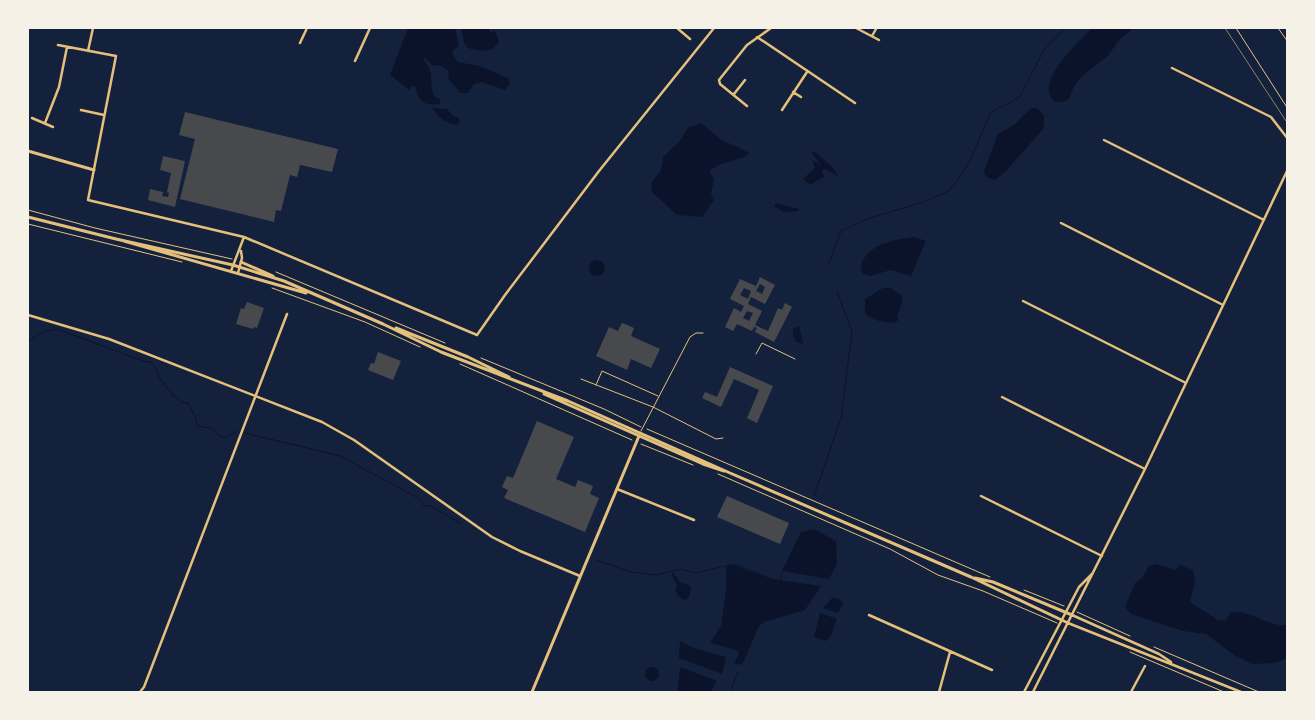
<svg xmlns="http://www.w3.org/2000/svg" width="1315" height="720" viewBox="0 0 1315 720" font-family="Jost,sans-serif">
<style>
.water{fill:#0b132b}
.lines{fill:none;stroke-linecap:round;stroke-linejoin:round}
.stream{stroke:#0b132b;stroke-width:1}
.building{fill:#48494c;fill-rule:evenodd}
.path{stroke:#e5c07b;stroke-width:1}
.service{stroke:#e5c07b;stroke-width:1}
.minor{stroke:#e5c07b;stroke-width:2.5}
.tertiary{stroke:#e5c07b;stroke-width:3}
.rail{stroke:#918062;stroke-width:1}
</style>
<rect width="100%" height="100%" fill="#14213d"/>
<path class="water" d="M408,28H455L459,47L455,48L452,53L458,62L480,66L508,78L510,83L505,90L482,82L474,84L468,93H460L448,78L449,71L442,66L432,65L425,58L424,60C436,75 428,81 434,96L440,99V104C423,106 419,102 415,86H412L409,90L390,75Z
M461,28H490L489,32L495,31L499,41C493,54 480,51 468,48L464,43Z
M1092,28H1134L1120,39L1108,56L1083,75L1074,86L1069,99L1063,102H1055C1032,83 1079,42 1092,28Z
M432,108L447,109L453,116L458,117L460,121L456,125C445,122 439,118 432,108Z
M1031,108H1037L1044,115V128L1006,171L995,180L986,177L984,171L998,134L1015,124Z
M701,123L722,140L750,153C737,163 725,159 709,171L714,179L711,194L714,200L702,217L677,215L652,192L651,183L661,170L663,157L679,142L688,128Z
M811,152H815L833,168L838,176L824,169L822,171L824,177L810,185L803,179L815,168L812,160L821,165Z
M776,203L799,209L798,211L784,212L774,206Z
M914,237L926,241L911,276L891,270L870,276L862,273L861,264C870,243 894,240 914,237Z
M589 268a8 8 0 1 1 16 0a8 8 0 1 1-16 0Z
M883,288H891L901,295L903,301L897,316L898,320L895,323C883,321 873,322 865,313V299Z
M799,326L803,344L797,342L793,336V329Z
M814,529L836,541L837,564L829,579L782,571L801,532Z
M1155,564L1176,570L1180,565L1193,570L1195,582L1190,602L1218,620H1226L1231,612C1252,610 1267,627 1287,625V658L1275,663L1252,664L1234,655L1206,634L1183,631L1131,614L1125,607L1135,583L1142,578L1148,567Z
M733,565L771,579L821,586L805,610L764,622L759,626L742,665L734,663L739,654L737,650L710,643L721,626L726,590V567Z
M673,572L680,582L691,586L690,595L686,600L680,598L675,590L677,585L671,574Z
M833,597L842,601L843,604L838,613L823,608Z
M820,613L837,619L830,638L825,641L814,637Z
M680,641L693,648L726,657L722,674L679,658Z
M645 674a7 7 0 1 1 14 0a7 7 0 1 1-14 0Z
M680,667L717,681L711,692H677Z"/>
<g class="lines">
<path class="stream" d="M829,263L841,231L870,218L920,203L947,192L960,177L970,160L991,112L1019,98L1044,50L1066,28
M28,341L43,332L57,329L143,361L151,362L157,370L159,377L173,396H176L181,402L188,403L196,418L197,426L211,428C224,440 222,439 238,431
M245,433L340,456L422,500L423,505L431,506L461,524
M814,496L841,418L852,332L837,291
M596,560L631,572L657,575L680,569L695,573L734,564L774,580
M780,581L783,570
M730,692L738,672"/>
</g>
<path class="building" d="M185,112L338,149L332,172L300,165L297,177L290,175L281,211L276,210L274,222L180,199L195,139L179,135Z
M163,156L185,161L175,207L148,200L150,189L163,192L162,196L168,197L169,193L167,192L171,173L160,170Z
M760,277L775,285L765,304L751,297L748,304L762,311L755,325L768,331L778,308L782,310L785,303L792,307L774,342L755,332L757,328L754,327L752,331L737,324L733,331L725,327L734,308L741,312L744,306L730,299L740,279L756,286ZM760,284L765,287L762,294L756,291ZM744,288L751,291L748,299L740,295ZM747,311L753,313L749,321L743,318Z
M247,302L264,308L257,328L254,327L253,329L236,324L241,308L244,309Z
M622,323L634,328L631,336L660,349L651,368L631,359L627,370L596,356L609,327L618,331Z
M378,352L401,361L393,380L368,370L371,363L374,364Z
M730,367L773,386L757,423L747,418L759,390L734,379L721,407L702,398L705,392L717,397Z
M537,421L574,437L556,479L575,487L578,480L593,486L590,494L599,498L585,532L504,498L508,490L502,487L507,476L513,478Z
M727,496L789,523L780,544L717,517Z"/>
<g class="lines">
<path class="path" d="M1236,28L1288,109
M1278,28L1288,42
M28,210L95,228L232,259
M28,224L182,262
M276,272L445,343
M272,288L365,322L420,347
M481,358L604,409L641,427
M460,364L632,440
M647,429L990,577
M641,444L693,465
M718,474L890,549L938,575L983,591L1057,623
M1024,590L1064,606
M1077,612L1130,636
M1154,647L1259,692
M1130,652L1224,692"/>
<path class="service" d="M756,354L762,343L795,359
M581,379L653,407L716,439L723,438
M596,385L602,371L658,396
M641,431L690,337L696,333H703"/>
<path class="minor" d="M677,28L690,39
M856,28L879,40
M872,36L876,29
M757,37L855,103
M300,43L307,28
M58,45L116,56L88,200L244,237L477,335L505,295L599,171L714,28
M88,51L93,28
M355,61L370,28
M1172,68L1271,117L1288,139
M793,92L801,97
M734,94L745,80
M747,106L720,84L719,80L747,45L771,28
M81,110L104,115
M782,110L807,72
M32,118L53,127
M45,123L59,87L67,47
M1104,140L1264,220
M1061,223L1223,305
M231,271L244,237
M238,273L242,258L241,251
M1023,301L1186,383
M28,315L109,339L322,422L354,440L492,537L520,551L580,576
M1002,397L1145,469
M617,489L694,520
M981,496L1102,556
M869,615L992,670
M1072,615L1159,654L1171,662
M1068,623L1241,692
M140,692L144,687L287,314
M939,692L950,652
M1024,692L1079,587L1092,574
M1033,692L1145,469L1288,169
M1131,692L1145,666"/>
<path class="tertiary" d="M28,151L94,170
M28,217L116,239
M116,239L233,265L284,281L383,324L441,352L568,401L730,473L971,577L1068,623
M124,241L306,293
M241,262L273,276
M396,328L468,357L509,377
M544,394L703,464L724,471
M975,578L993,582L1072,615
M532,692L639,436"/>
<path class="rail" d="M1225,28L1288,124"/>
</g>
<rect width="1315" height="720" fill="none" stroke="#f6f1e7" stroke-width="58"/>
</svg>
